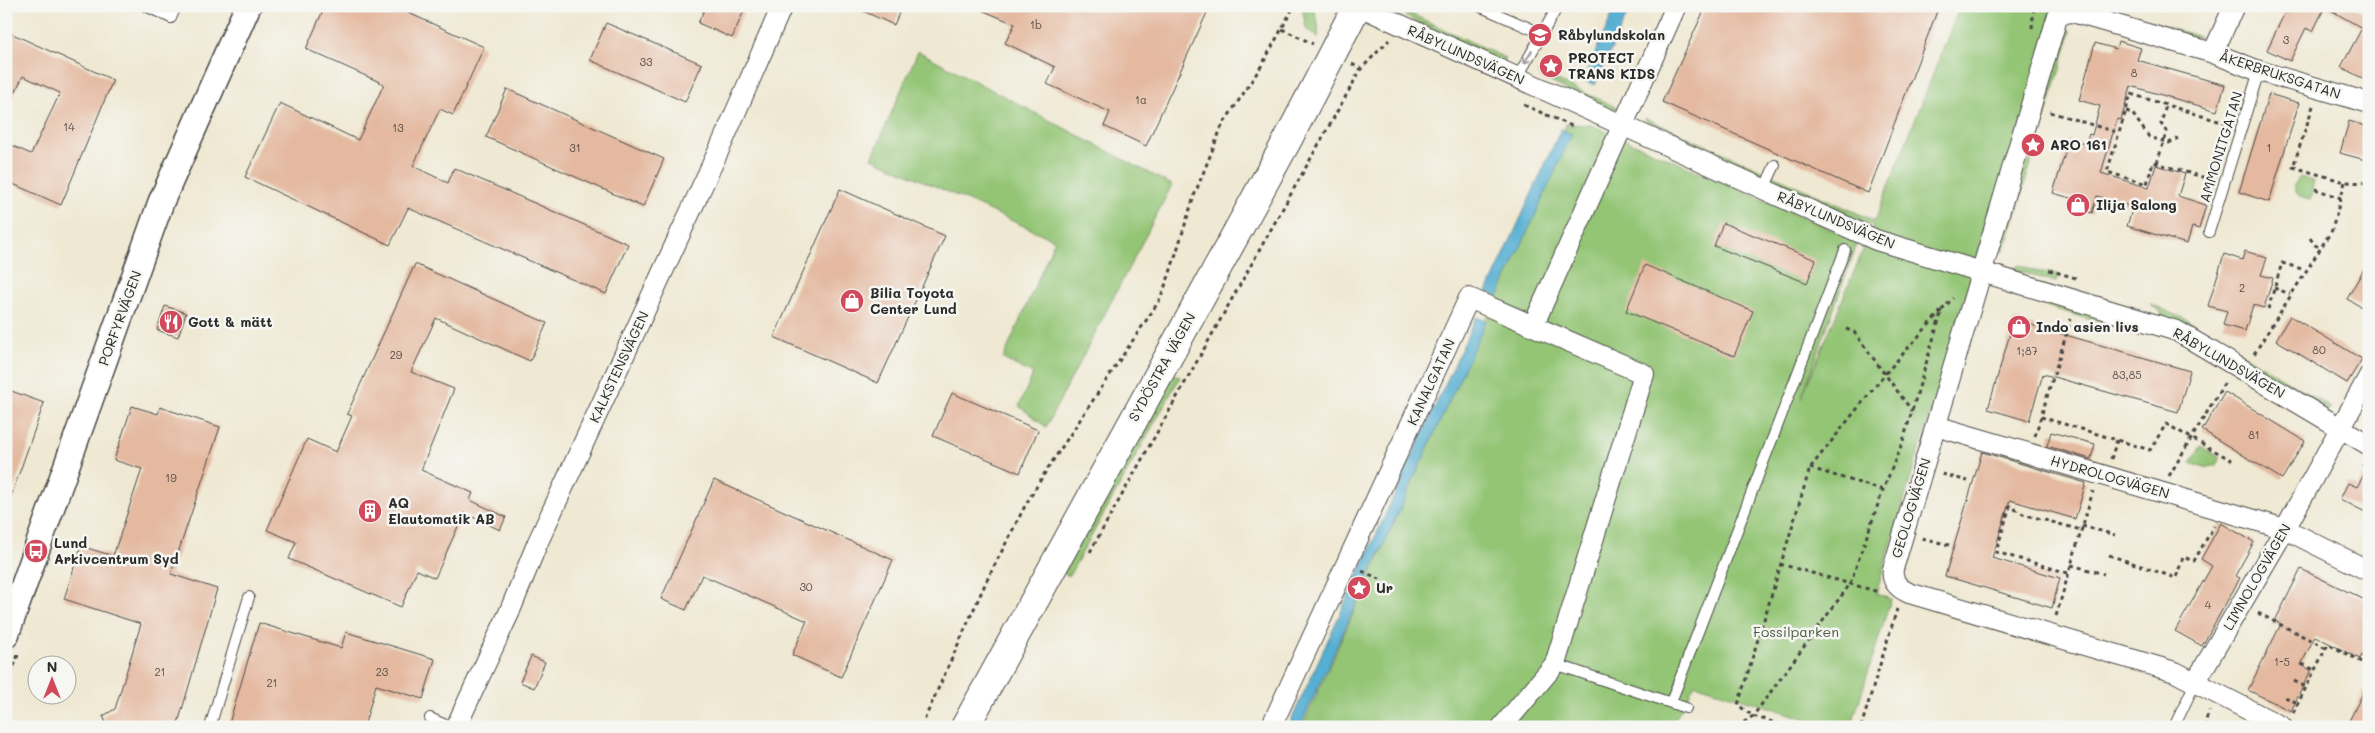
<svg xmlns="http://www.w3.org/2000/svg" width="2375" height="733" viewBox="0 0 2375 733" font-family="Mali,sans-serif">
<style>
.green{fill:#93c575;stroke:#5f7850}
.water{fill:#55afd2;stroke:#406d7e}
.building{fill:#e4b9a0}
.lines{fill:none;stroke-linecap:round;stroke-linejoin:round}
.service-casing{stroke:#484744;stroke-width:12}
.minor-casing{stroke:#484744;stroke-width:22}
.tertiary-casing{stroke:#484744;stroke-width:28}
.secondary-casing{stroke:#484744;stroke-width:30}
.path{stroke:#484744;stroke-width:3;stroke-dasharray:4 4;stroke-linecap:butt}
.service{stroke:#fff;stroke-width:10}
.minor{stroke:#fff;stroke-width:20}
.tertiary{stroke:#fff;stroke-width:25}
.secondary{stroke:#fff;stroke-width:28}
.oneway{stroke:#a0a0a0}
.labels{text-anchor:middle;stroke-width:5;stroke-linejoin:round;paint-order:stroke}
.number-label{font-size:11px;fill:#594e48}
.poi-label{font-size:14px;font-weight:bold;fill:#2b2b2b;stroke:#f6f6f2;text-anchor:start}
.street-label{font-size:14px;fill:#2b2b2b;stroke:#f6f6f2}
.park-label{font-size:14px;fill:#4a5941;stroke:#f6f6f2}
</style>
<rect width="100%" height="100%" fill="#f6f6f2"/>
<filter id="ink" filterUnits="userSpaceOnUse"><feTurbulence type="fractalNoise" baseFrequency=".02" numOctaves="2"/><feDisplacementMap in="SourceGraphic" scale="10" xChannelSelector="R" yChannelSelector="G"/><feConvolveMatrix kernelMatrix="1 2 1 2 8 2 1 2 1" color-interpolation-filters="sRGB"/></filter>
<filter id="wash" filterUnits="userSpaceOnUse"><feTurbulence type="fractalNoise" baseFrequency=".0096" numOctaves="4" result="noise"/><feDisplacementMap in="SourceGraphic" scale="20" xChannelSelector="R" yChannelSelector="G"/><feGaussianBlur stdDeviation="1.12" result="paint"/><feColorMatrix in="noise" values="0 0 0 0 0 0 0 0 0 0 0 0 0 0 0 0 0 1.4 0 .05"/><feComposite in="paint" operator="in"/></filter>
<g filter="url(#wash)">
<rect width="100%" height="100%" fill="#efe8d2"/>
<path class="green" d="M1302,6H1312C1318,17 1319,27 1318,38L1306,29Z
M1960,6H2060L1981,244L1876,594L1891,599L1851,727H1832L1695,684L1671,727H1302L1544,190L1566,124L1591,125L1858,241L1801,399L1873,226L1650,126L1645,118L1875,221Z
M2088,6H2102L2200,37L2194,38Z
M1407,12L1505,58L1502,62L1405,16Z
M2069,29L2071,33L2004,251L1998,249L2064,33Z
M918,51L1172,185L1046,427L1019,406L1033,374L1003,359L1055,240L872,158Z
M1538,72L1618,108L1610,110L1540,77Z
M2300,177L2314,181L2310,200C2300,198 2296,195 2294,185Z
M2020,265L2034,271L2058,274L2056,282L2014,270V268Z
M2008,289L2113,320L2111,326L2007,294Z
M2151,304L2187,320L2331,408L2328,410L2162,314Z
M1173,374L1180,377L1069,576L1063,573Z
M2201,446L2220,458L2217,465L2204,468L2191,463Z"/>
<path class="water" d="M1616,6H1631L1595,85L1583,80Z
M1561,129L1572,134L1498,297L1487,292Z
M1476,317L1486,321L1300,727H1288Z"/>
<g id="blocks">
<path class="building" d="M325,6H393L484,47L453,115L440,109L413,166L448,183L454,168L628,244L606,294L408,208L390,245L245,177L280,103L358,140L384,84L306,49Z
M706,6H746L732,38L698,23Z
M852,6H902L894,25Z
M972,6H1210L1146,146L1104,126L1110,112L1047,84L1055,67L1005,43L1015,24Z
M1706,6H1939L1868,193L1662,102Z
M2288,6H2351L2369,15V70L2364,79L2341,67L2362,28L2325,7L2313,31L2306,28L2290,61L2267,50Z
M606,23L702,64L685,102L590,60Z
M6,31L113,80L61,205L6,181V143L31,154L60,93L23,76L6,111Z
M2118,41L2141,48L2137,60L2225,85L2217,111L2131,86L2121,120L2117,119L2101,173L2149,188L2156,165L2185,174L2178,196L2206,205L2199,229L2192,227L2187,244L2127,226L2133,207L2097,196L2092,213L2071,207L2074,199L2053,193L2069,140L2086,144L2089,134L2092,135L2100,106L2079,100L2095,43L2116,49Z
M507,89L664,159L643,207L486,137Z
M2269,94L2299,103L2269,202L2239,192Z
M2349,121L2369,127V161L2340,153Z
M840,189L945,236L878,383L774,337Z
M1723,223L1816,260L1807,283L1714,246Z
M2245,251L2267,258L2261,275L2273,278L2264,308L2253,305L2245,331L2223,325L2227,311L2208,306L2224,254L2242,260Z
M2369,260V311L2347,299Z
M415,264L547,323L530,361L436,318L411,372L454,389L421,470L473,493L470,500L506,517L500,530L464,513L435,578L417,570L401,607L289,559L296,542L267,530L307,439L336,452L352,416L347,414Z
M1645,265L1753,311L1734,356L1626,311Z
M165,306L186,313L178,337L157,330Z
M2290,316L2362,359L2347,383L2276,340Z
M2014,320L2190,371L2178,412L2043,374L2029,421L1988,409Z
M6,389L44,403L9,502H6Z
M2225,392L2305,441L2282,479L2202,430Z
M952,393L1038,430L1020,473L933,436Z
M132,406L158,414L160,407L220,427L171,574L217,589L177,727H108L103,716L115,709L141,624L64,599L81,546L113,556L142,469L114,460Z
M2051,432L2095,444L2091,459L2047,446Z
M1982,452L2086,483L2075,519L2010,500L1992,558L2060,578L2052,608L1945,576Z
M2369,465V514L2340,499L2348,483L2357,487Z
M714,480L893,560L841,677L792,655L807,621L702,575L686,610L661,599Z
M2221,523L2254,542L2235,576L2240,578L2202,646L2175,631L2212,566L2201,559Z
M2301,569L2369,602V641L2360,659L2315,636L2301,665L2311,670L2291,711L2248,690L2281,624L2275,621Z
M259,623L341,648L346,632L435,659L423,699L376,685L364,727H228Z
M531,656L545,662L534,688L520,682Z
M2369,681V727H2346Z"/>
</g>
</g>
<g filter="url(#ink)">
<use href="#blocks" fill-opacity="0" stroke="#484744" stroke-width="1"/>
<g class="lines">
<g class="service-casing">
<path id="service" d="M146,6L171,18L176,6
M1479,6L1543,34
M1517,78L1558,6
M1764,189L1775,165
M2209,232L2259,71
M1555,664L1686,708
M1671,702L1845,250
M430,718L450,727
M210,727L249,597
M2174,727L2196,681"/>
</g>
<g class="minor-casing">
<path id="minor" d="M1359,6L1876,240L2177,331L2369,445
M2213,53L2234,6
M1533,326L1676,6
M1936,426L2285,529L2369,571
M2196,681L2285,529L2369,376
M456,727L509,613L537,544L723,141L782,6
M1271,727L1469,298L1644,374L1555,664L1502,727
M2282,727L2175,672L1909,593C1898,588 1891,581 1893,569L2057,18L2064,13L2072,12L2213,53L2259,71L2369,103"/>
</g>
<g class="tertiary-casing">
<path id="tertiary" d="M6,635L161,202L248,6"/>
</g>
<g class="secondary-casing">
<path id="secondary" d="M965,727L1287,141L1357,6"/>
</g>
<path class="path" d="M2032,28L2034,6
M1282,29L1313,44
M1352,64L1361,69L1389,40
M1524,105L1574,127
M2313,106L2293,167L2345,182L2369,183
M2126,111L2132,113L2149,137L2169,143L2178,138
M2050,112L2119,133
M2157,163L2167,131L2161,124L2166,105
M2212,180L2153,162L2147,184L2107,172L2131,94L2228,124
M2315,189L2341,198
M2310,238L2315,245L2321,248
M2049,270L2079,279
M2274,288L2290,294
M2268,309L2282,263L2305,270
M1846,329L1854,332L1912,411
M2254,354L2332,230L2345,182
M2041,417L2150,450L2166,424L2233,461
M2035,436L2071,319
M2111,459L2117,440
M2362,464L2369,468
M1810,468L1883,490
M1942,474L1968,481
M2169,476L2225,382
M2082,526L2115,535
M1922,538L1949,545
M1090,552L1361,69
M2109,555L2176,578L2183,557L2194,561L2214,526
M1780,564L1879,592
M2071,565L2104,574
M1362,571L1380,579
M2068,573L1996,552L2010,506L2023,514L2081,530
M2258,613L2326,648
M2056,616L2093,491
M2302,664L2315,670
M2294,681L2306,687
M6,689L19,652
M2285,697L2298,703
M2293,713L2328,644L2368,665L2367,668L2369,669
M6,722L9,727
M921,727L986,582L1026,504L1046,471L1159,301L1169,276L1194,196L1222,126L1262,65L1294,6
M1737,727L1753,716L1850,584L1883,490L1903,441L1942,310L1953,298
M1788,727L1753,716L1738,705L1810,468L1885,374L1942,310
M1861,727L1897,609
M2204,727L2209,711"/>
<use href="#service" class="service"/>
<use href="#minor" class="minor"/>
<use href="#tertiary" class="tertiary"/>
<use href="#secondary" class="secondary"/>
</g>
<defs><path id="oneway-shaft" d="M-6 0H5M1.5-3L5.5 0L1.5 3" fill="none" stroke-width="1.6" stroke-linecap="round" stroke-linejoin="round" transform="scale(1.25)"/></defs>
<use class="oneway" href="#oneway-shaft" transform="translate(1528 57) rotate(122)"/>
</g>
<defs>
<g id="school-disc" transform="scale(1.25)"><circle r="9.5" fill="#d1495b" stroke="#f6f6f2"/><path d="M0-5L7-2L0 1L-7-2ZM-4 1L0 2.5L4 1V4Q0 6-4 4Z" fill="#fff"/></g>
<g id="sight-disc" transform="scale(1.25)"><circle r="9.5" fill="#d1495b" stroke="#f6f6f2"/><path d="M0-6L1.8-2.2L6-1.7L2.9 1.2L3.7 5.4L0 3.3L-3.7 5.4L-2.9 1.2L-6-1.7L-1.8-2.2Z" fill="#fff"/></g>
<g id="shop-disc" transform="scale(1.25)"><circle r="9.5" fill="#d1495b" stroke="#f6f6f2"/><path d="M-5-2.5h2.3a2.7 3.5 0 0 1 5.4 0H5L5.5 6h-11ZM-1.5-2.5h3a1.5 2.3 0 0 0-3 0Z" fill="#fff"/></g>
<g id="restaurant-disc" transform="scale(1.25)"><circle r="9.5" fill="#d1495b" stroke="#f6f6f2"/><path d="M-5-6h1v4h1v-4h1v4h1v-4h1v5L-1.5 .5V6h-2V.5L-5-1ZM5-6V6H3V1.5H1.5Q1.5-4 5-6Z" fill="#fff"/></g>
<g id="building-disc" transform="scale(1.25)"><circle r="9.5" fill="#d1495b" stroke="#f6f6f2"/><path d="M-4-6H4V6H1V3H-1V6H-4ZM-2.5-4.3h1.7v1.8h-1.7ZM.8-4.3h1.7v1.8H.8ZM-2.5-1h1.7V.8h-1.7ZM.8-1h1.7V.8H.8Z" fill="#fff"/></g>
<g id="bus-disc" transform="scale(1.25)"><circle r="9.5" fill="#d1495b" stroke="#f6f6f2"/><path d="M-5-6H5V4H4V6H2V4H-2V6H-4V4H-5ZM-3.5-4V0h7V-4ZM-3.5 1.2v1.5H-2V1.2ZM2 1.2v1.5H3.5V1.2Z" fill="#fff"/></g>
</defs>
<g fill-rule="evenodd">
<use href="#school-disc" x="1540" y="35"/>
<use href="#sight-disc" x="1551" y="66"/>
<use href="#sight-disc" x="2033" y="145"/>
<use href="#shop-disc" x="2078" y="205"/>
<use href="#shop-disc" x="852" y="301"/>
<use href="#restaurant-disc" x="171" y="322"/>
<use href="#shop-disc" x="2019" y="327"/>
<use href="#building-disc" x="370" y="511"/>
<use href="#bus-disc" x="36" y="551"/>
<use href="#sight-disc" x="1359" y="588"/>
</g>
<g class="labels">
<g class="number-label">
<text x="1036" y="29">1b</text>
<text x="2286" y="44">3</text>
<text x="646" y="66">33</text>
<text x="2134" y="77">8</text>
<text x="1141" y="104">1a</text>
<text x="69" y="131">14</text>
<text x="398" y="132">13</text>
<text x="575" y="152">31</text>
<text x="2269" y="152">1</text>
<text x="2242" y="292">2</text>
<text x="2319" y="354">80</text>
<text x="2027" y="355">1;87</text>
<text x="396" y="359">29</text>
<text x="2127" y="379">83,85</text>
<text x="2254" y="439">81</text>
<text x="171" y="482">19</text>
<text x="806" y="591">30</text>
<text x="2208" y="609">4</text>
<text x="2282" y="666">1-5</text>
<text x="160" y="676">21</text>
<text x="382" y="676">23</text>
<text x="272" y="687">21</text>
</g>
<g class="poi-label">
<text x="1558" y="40">Råbylundskolan</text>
<text x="1568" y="63">PROTECT<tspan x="1568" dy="16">TRANS KIDS</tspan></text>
<text x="2050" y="150">ARO 161</text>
<text x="2096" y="210">Ilija Salong</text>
<text x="870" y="298">Bilia Toyota<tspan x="870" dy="16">Center Lund</tspan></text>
<text x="188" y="327">Gott &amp; mätt</text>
<text x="2036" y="332">Indo asien livs</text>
<text x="388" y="508">AQ<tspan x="388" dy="16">Elautomatik AB</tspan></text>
<text x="54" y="548">Lund<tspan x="54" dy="16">Arkivcentrum Syd</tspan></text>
<text x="1376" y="593">Ur</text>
</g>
<g class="street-label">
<text transform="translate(1466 55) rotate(24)" y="5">RÅBYLUNDSVÄGEN</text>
<text transform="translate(2280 75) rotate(18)" y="5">ÅKERBRUKSGATAN</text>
<text transform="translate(2221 147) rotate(-73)" y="5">AMMONITGATAN</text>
<text transform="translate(1836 220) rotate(23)" y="5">RÅBYLUNDSVÄGEN</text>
<text transform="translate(120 318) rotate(-70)" y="5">PORFYRVÄGEN</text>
<text transform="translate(2229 363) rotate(30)" y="5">RÅBYLUNDSVÄGEN</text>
<text transform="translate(619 367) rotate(-65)" y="5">KALKSTENSVÄGEN</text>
<text transform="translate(1162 367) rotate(-61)" y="5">SYDÖSTRA VÄGEN</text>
<text transform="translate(1431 382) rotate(-65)" y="5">KANALGATAN</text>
<text transform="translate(2110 477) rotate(16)" y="5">HYDROLOGVÄGEN</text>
<text transform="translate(1911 508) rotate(-73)" y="5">GEOLOGVÄGEN</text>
<text transform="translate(2257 577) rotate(-60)" y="5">LIMNOLOGVÄGEN</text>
</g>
<g class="park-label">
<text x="1796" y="637">Fossilparken</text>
</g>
</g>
<rect width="2375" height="733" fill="none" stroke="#f6f6f2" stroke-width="25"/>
<g transform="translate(52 680)"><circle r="24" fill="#f6f6f2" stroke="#a5a5a2"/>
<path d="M0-4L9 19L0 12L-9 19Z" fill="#d1495b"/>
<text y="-8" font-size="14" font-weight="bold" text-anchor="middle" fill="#2b2b2b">N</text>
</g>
</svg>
